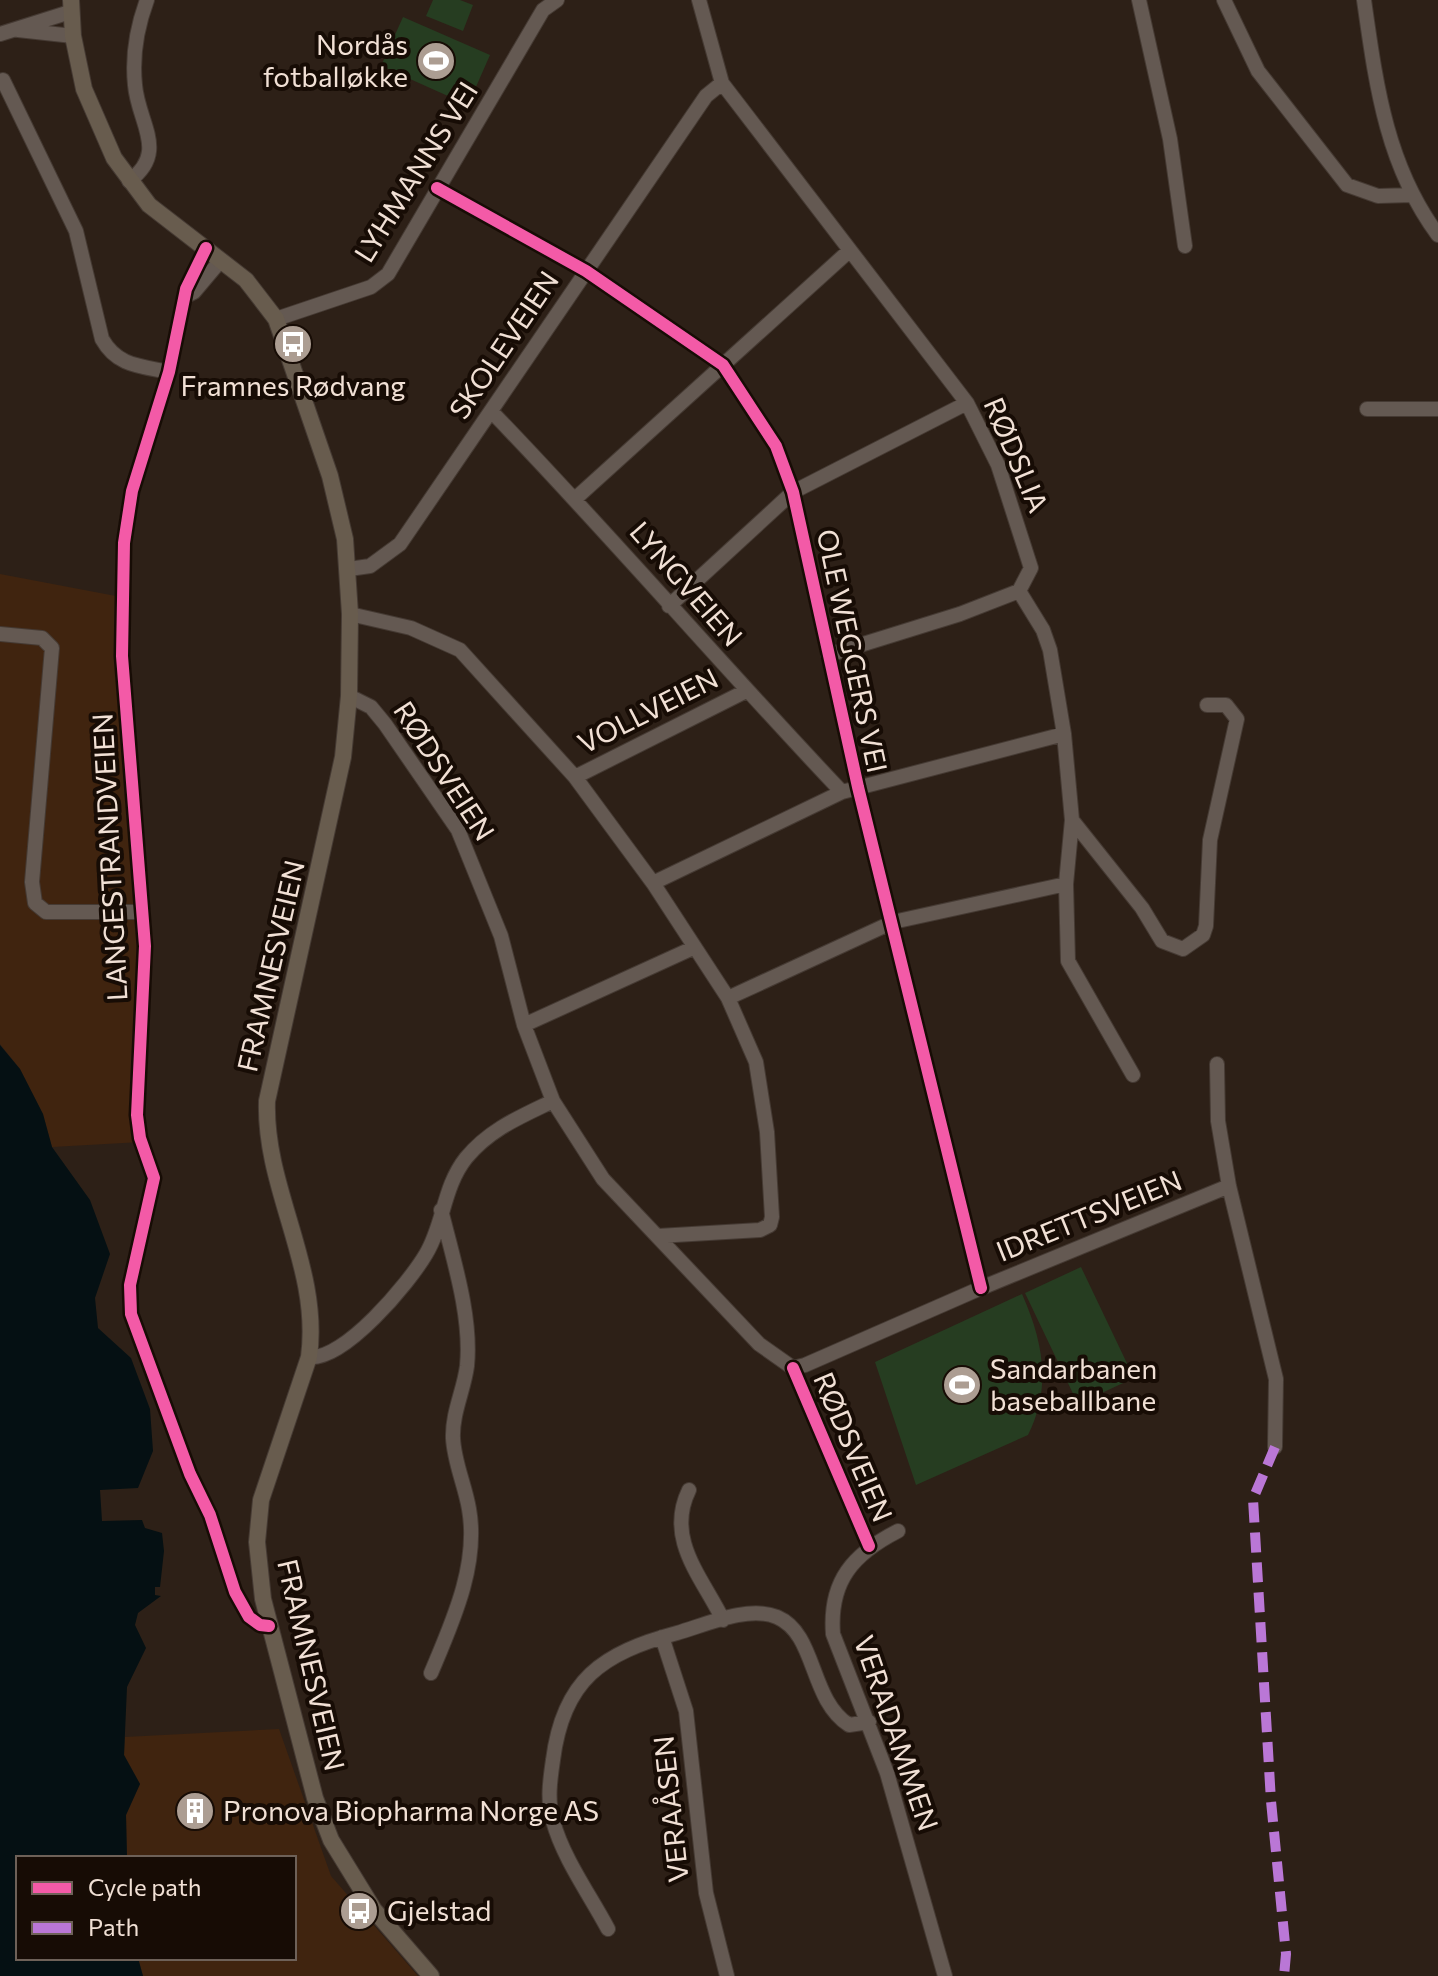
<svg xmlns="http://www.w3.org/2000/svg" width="1438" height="1976" viewBox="0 0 1438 1976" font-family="Commissioner,sans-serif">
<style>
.built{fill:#40240f}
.green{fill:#263d21}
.water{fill:#051013}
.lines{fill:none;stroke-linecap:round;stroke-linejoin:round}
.minor-casing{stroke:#453a33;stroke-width:16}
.major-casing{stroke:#453a33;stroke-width:18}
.minor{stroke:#645952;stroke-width:14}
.major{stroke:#685c4e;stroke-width:16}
.quiet{stroke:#ba77d6;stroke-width:10;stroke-dasharray:20 10;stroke-linecap:butt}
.cycleway-casing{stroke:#170c05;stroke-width:17}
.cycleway{stroke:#f35aa7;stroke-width:12}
.labels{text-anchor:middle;stroke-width:8;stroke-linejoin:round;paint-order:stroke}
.poi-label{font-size:28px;fill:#f1e0d5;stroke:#170c05;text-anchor:start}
.street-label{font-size:28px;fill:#f1e0d5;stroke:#170c05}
</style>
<rect width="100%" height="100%" fill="#2d2017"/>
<path class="built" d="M0,574L121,597L145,946L141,1142L52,1147L43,1114L20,1069L0,1044Z
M279,1729L331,1876L418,1976H143L138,1958H294V1858H127L126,1815L140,1784L124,1755L125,1737Z"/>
<path class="green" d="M433,0H460L473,5L463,31L426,16Z
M403,17L490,55L468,105L381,66Z
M1081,1267L1134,1378L1078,1404L1025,1293Z
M1022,1294C1043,1341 1052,1387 1028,1435L916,1485L875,1362Z"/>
<path class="water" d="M0,1045L20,1069L43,1114L52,1147L90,1200L110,1254L95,1298L98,1328L131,1358L150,1409L153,1451L138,1488L100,1490L102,1521L142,1520L145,1528L162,1533L164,1551L160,1587H155V1595L161,1596L138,1613L135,1625L146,1648L127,1687L124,1755L140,1784L126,1815L127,1858H18V1958H138L143,1976H0Z"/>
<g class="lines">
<g class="minor-casing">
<path id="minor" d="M699,0L722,83L967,403L998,465L1031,568L1019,591L960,614L828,655
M1139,0L1170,139L1185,246
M1224,0L1258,71L1347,185L1378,196L1412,195
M1364,0C1376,84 1386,165 1438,235
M18,30L73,36
M0,34L70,12
M3,80L76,231L102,339C117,366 140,366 169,372
M129,181C169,152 138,123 135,85C132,56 137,27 147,0
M437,188L586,271L723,365L776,446L793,492L858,787L981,1288
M206,248L186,289L169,372L132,491L124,543L122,656L145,946L137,1115L140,1138L154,1178L130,1285L131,1314L190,1474L210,1515L235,1592L249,1617L260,1625L269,1626
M188,295L194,292L221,260
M276,319L371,287L388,274L543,10L557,0
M1367,409H1438
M491,411C611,535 723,667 842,792
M576,498L849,251
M349,569L370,566L400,544L706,96L722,83
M1019,591L1043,630L1050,650L1064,734L1072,820L1066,884L1068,961L1133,1075
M669,606L793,492L967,403
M350,614L411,628L460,650L575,777L653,883L728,998L756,1062L767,1132L772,1217L770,1225L760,1230L658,1236
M0,634L42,638L52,648L32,882L35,903L46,912H142
M349,696L371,707L385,724L458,830L501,936L524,1025L553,1101L603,1179L759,1344L793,1368L805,1365L981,1288L1229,1186
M575,777L746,691
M1072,820L1142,908L1162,941L1183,949L1203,935L1206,926L1210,840L1237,719L1226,705H1207
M653,883L842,792L1064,734
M728,998L893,922L1066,884
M524,1025L693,948
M1217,1064L1218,1121L1229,1186L1276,1379L1275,1447
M309,1357C344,1361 409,1283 426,1254C444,1224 443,1187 466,1158C490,1129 520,1117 553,1101
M689,1490C665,1539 702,1577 723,1620
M898,1531C853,1554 829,1581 833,1634L887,1773L945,1976
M662,1637L686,1711L706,1893L727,1976
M431,1673C452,1623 479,1565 469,1509C465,1485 454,1462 453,1438C452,1413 464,1390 467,1366C472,1317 453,1258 441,1210
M608,1929C590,1895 563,1858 553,1821C547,1801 550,1780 553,1760C563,1680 602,1653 677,1633C705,1625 748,1605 777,1617C817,1634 809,1699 849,1725L869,1722"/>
</g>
<g class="major-casing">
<path id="major" d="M71,0L73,36L84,89L114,158L149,205L246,280L276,319L330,476L345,539L350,614L349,696L343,757L267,1101C264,1189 321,1267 309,1357L261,1500L257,1542L263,1599L315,1798L331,1840L374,1910L431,1976"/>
</g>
<use href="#minor" class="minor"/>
<use href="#major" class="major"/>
<path class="quiet" d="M1275,1447L1253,1499L1271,1801L1286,1954L1284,1976"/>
<g class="cycleway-casing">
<path id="cycleway" d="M437,188L586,271L723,365L776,446L793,492L858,787L981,1288
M206,248L186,289L169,372L132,491L124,543L122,656L145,946L137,1115L140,1138L154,1178L130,1285L131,1314L190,1474L210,1515L235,1592L249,1617L260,1625L269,1626
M793,1368L869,1546"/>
</g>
<use href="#cycleway" class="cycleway"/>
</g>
<defs>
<g id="stadium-disc" transform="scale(2)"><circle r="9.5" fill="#ac9d92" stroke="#170c05"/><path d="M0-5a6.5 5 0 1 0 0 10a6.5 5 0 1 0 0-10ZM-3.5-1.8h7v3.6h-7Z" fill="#fff"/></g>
<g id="bus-disc" transform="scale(2)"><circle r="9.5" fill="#ac9d92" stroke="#170c05"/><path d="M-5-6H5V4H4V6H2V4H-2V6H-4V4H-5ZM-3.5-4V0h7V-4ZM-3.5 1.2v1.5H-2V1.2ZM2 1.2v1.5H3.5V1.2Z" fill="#fff"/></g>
<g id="building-disc" transform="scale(2)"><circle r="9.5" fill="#ac9d92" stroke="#170c05"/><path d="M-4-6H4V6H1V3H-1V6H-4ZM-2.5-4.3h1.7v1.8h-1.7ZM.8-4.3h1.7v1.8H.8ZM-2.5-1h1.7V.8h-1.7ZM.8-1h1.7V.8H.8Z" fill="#fff"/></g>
</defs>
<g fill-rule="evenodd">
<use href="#stadium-disc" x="436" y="61"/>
<use href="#bus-disc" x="293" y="344"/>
<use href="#stadium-disc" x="962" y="1385"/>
<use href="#building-disc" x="195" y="1811"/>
<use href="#bus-disc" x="359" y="1911"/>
</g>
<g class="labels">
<g class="poi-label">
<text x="408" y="55" text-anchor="end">Nordås<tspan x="408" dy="32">fotballøkke</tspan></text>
<text x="293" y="396" text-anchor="middle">Framnes Rødvang</text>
<text x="990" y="1379">Sandarbanen<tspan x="990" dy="32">baseballbane</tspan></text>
<text x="223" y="1821">Pronova Biopharma Norge AS</text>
<text x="387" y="1921">Gjelstad</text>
</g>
<g class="street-label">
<text transform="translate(416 172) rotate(-58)" y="10">LYHMANNS VEI</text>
<text transform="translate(504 345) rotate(-56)" y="10">SKOLEVEIEN</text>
<text transform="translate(1016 455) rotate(67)" y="10">RØDSLIA</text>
<text transform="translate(686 584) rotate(49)" y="10">LYNGVEIEN</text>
<text transform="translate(852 651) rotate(78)" y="10">OLE WEGGERS VEI</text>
<text transform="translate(648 711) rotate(-27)" y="10">VOLLVEIEN</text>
<text transform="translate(444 771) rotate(57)" y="10">RØDSVEIEN</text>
<text transform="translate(110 857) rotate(-93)" y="10">LANGESTRANDVEIEN</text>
<text transform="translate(271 966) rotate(-77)" y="10">FRAMNESVEIEN</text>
<text transform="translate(1089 1216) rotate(-22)" y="10">IDRETTSVEIEN</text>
<text transform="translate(853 1447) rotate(67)" y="10">RØDSVEIEN</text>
<text transform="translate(311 1665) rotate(77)" y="10">FRAMNESVEIEN</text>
<text transform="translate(896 1733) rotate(71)" y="10">VERADAMMEN</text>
<text transform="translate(671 1809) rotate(-96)" y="10">VERAÅSEN</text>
</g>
</g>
<rect x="16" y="1856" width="280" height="104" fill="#170c05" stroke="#6e6158" stroke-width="2"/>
<rect x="32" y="1882" width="40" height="12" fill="#f35aa7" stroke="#6e6158" stroke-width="2"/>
<text x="88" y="1896" font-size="24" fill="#f1e0d5">Cycle path</text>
<rect x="32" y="1922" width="40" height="12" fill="#ba77d6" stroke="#6e6158" stroke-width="2"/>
<text x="88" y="1936" font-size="24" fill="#f1e0d5">Path</text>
</svg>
